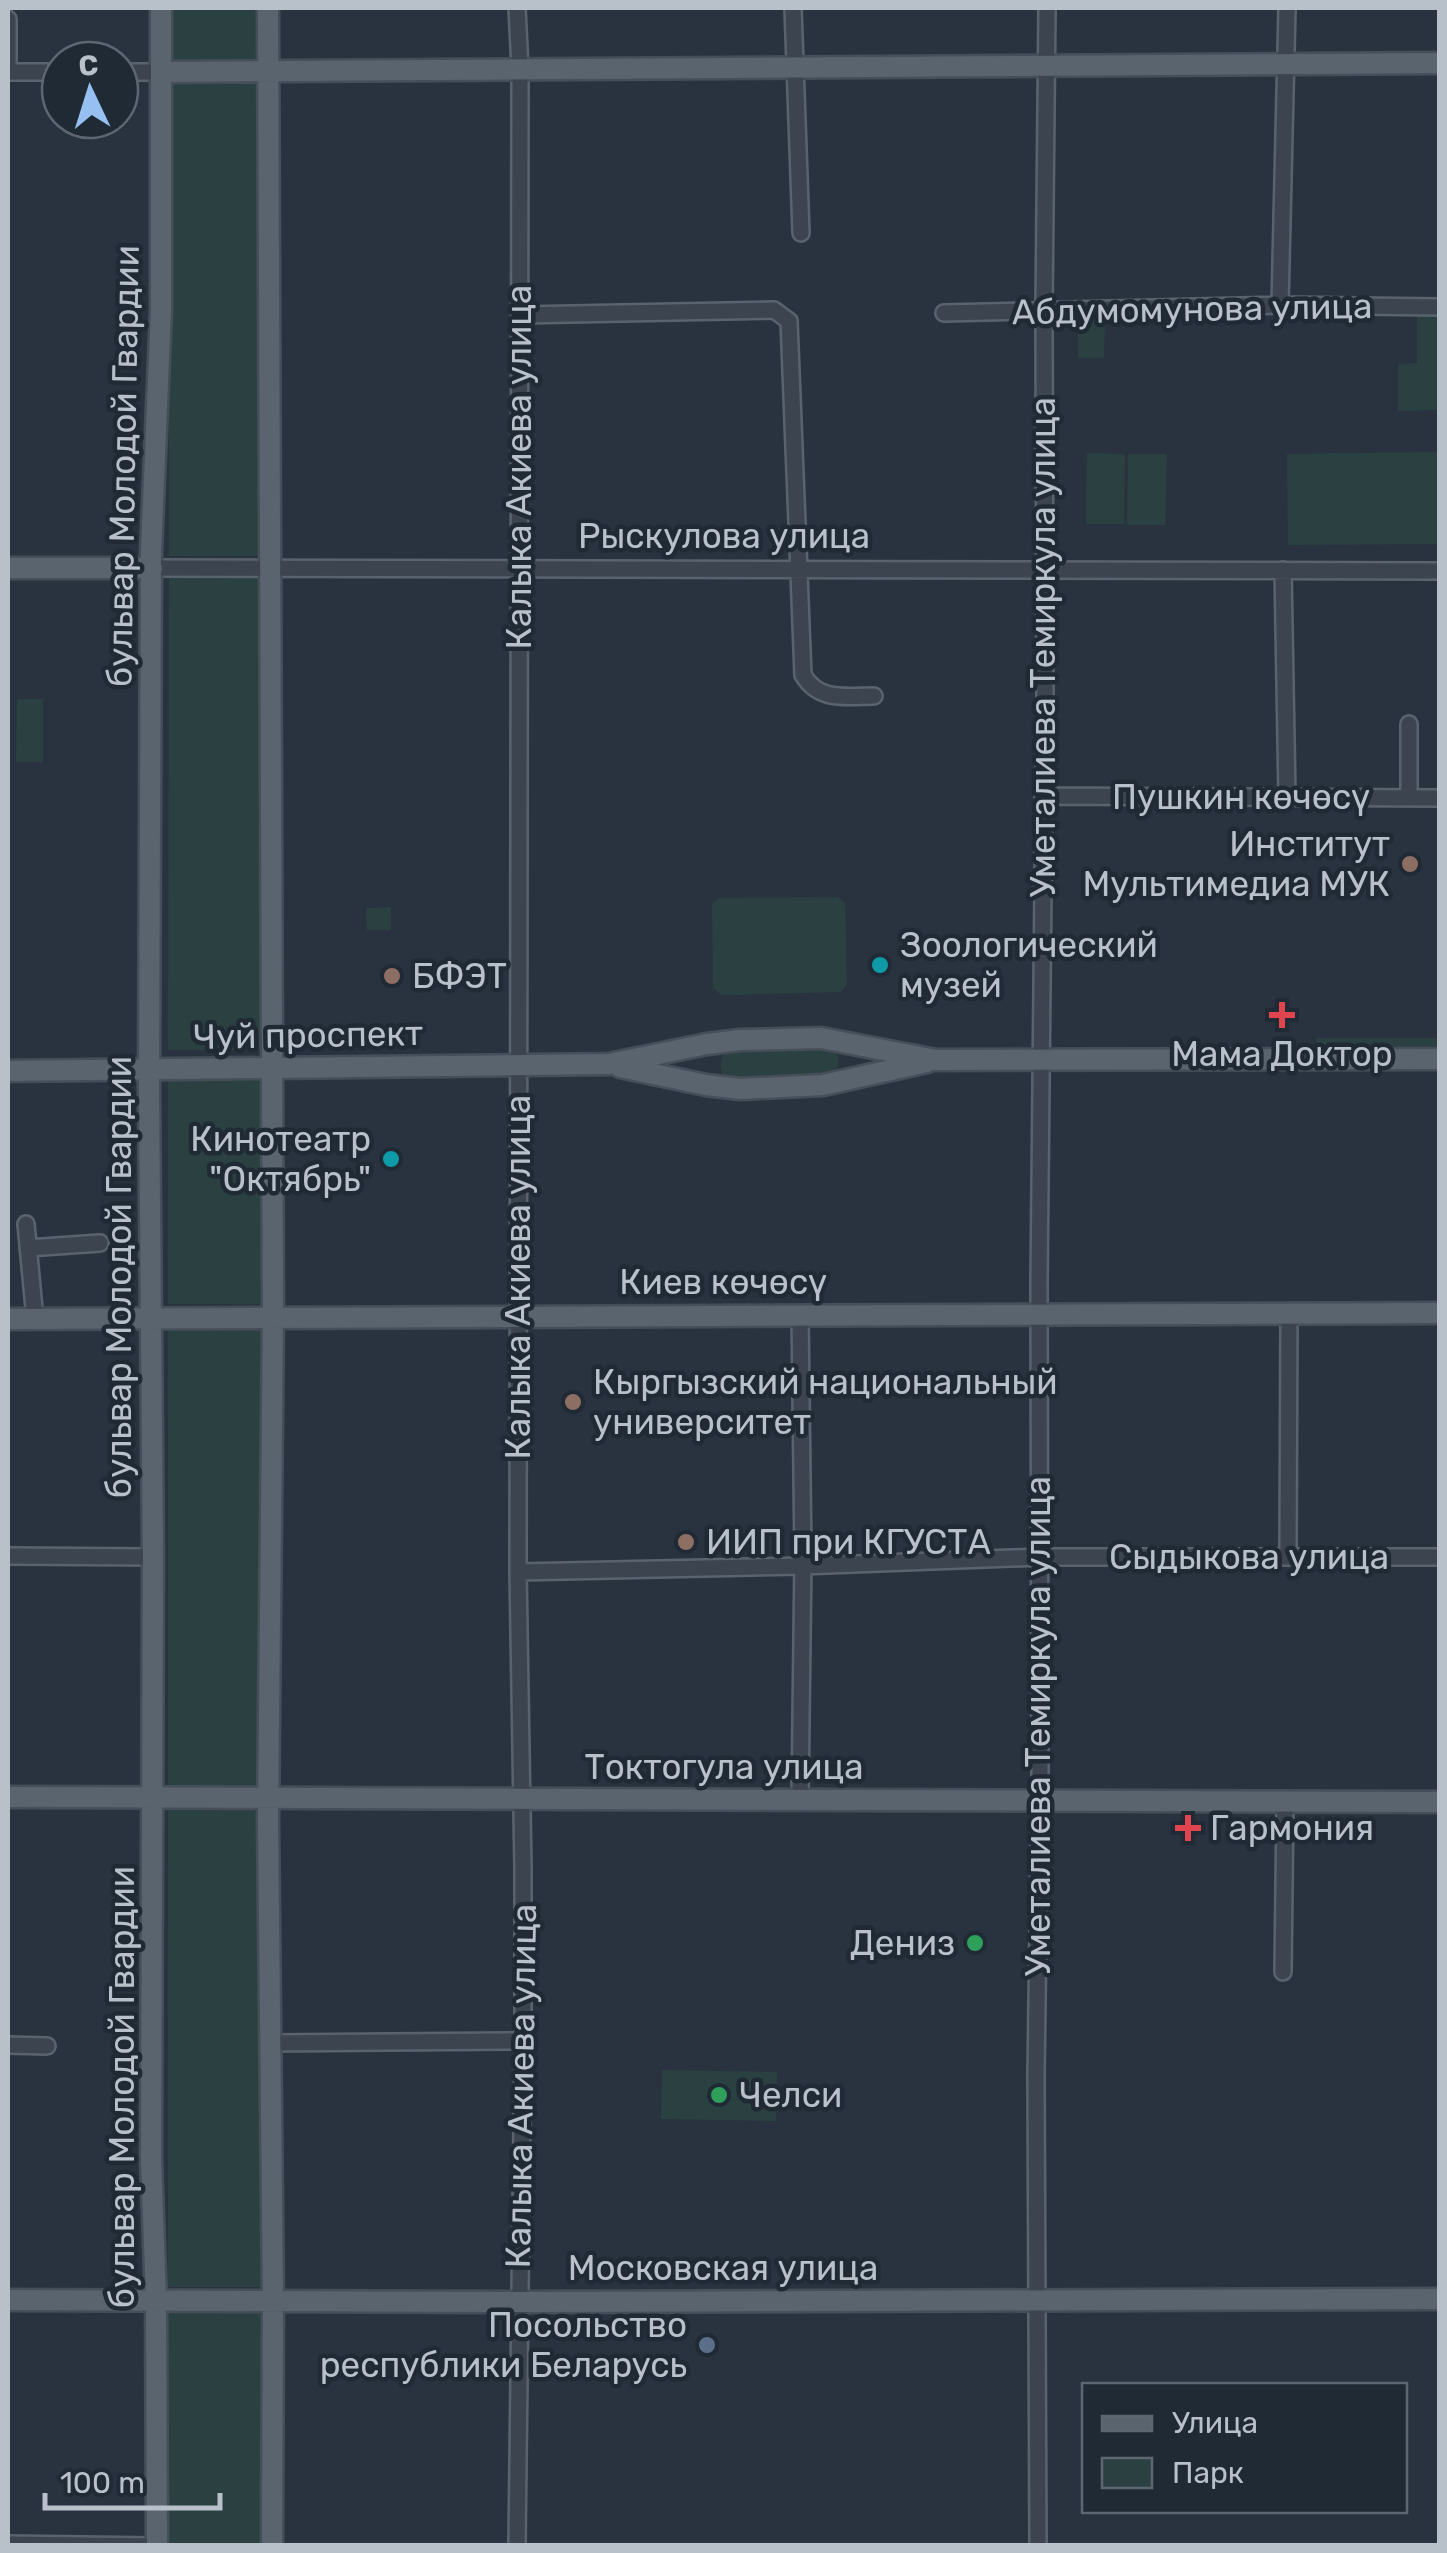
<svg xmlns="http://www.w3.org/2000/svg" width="1447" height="2553" viewBox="0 0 1447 2553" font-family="Rubik,sans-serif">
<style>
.green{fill:#2b4141}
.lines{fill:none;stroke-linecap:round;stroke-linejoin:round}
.minor-casing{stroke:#59636d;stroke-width:20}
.major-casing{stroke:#454e59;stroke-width:25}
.minor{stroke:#3c454f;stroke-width:15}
.major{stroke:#5a646f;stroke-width:20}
.education-dot{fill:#8d6e63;stroke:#202a35;stroke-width:4}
.culture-dot{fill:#0f9aa8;stroke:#202a35;stroke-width:4}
.health-dot{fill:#e0444e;stroke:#202a35;stroke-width:4}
.leisure-dot{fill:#2e9e5b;stroke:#202a35;stroke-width:4}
.service-dot{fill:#5c6f8a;stroke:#202a35;stroke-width:4}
.labels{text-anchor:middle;stroke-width:9;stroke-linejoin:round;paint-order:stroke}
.street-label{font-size:35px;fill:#b8c0ca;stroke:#202a35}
.poi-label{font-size:35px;fill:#b8c0ca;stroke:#202a35;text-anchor:start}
</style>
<rect width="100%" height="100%" fill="#28333f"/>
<path class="green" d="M169,8H264V62L169,63Z
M169,78H264V556H169Z
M1417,308L1439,309V410L1398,411V364L1417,363Z
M1078,319H1105L1104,358H1078Z
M1439,452V544L1288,545L1287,454Z
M1087,453L1125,454L1124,524H1086Z
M1128,454H1167L1165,525H1127Z
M264,576V1050H168L169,577Z
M17,699H43V762H16Z
M838,897L845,903L847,984L841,992L721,995L713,987L712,904L719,898Z
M391,907V930H367L366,908Z
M1316,1038H1439V1046L1317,1047Z
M831,1047C841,1056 841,1067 831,1076L728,1080C718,1071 718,1059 728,1049Z
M168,1080H264V1304H168Z
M168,1328H264L263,1788H168Z
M168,1809H263V2287H168Z
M662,2070L777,2072L776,2121L661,2119Z
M168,2310L263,2311V2545L167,2546Z"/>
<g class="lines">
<g class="minor-casing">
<path id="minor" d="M793,8L801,233
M8,19V72
M8,72H60
M120,72H161
M1280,305L1287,8
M944,313L1280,305L1440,307
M520,315L774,310L789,321L803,675C819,702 846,696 874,696
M152,568L1440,571
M1283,570L1287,797
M1043,796L1440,798
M1409,798V724
M26,1224L35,1319
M28,1248L100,1243
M1288,1555L1289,1313
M8,1556L153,1557
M518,1572L802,1566L1040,1557H1440
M800,1800L803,1557L800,1314
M1283,1972L1285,1801
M271,2043L523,2041
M8,2045L47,2046
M8,2544L154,2546
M517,2546L523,2041V1870L518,1572L520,69L517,8
M1038,2546L1036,2076L1040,1783L1039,1283L1045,688L1044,310L1047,8"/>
</g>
<g class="major-casing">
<path id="major" d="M268,8L273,1316L268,1820L273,2300L272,2546
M161,72L1440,63
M8,568H152
M620,1067L706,1085L740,1089L823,1085L927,1062
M8,1071L609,1064L707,1044L740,1040L821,1038L936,1060L1440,1059
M8,1319L1440,1313
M8,1797L1440,1802
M8,2300L519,2302L1440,2299
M157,2546L156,2300L151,2159L153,1557L149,1089L151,552L161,310V8"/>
</g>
<use href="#minor" class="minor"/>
<use href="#major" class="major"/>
</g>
<g class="education-dot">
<circle cx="1410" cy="864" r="10"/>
<circle cx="392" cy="976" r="10"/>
<circle cx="573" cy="1402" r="10"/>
<circle cx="686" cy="1542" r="10"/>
</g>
<g class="culture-dot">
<circle cx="880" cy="965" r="10"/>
<circle cx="391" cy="1159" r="10"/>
</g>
<g class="health-dot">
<path d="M1277 1000h10v10h10v10h-10v10h-10v-10h-10v-10h10z"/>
<path d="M1183 1813h10v10h10v10h-10v10h-10v-10h-10v-10h10z"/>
</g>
<g class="leisure-dot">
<circle cx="975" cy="1943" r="10"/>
<circle cx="719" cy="2095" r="10"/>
</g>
<circle class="service-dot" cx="707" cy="2345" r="10"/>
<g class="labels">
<g class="street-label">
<text transform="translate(1192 309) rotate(-1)" y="12">Абдумомунова улица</text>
<text transform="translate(123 466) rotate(-89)" y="12">бульвар Молодой Гвардии</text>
<text transform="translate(519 467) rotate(-90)" y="12">Калыка Акиева улица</text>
<text x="724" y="548">Рыскулова улица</text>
<text transform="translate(1043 647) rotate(-90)" y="12">Уметалиева Темиркула улица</text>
<text x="1241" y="809">Пушкин көчөсү</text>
<text transform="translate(308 1035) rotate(-1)" y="12">Чуй проспект</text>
<text transform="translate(119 1277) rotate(-90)" y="12">бульвар Молодой Гвардии</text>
<text transform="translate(518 1277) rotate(-90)" y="12">Калыка Акиева улица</text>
<text x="723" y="1294">Киев көчөсү</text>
<text x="1249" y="1569">Сыдыкова улица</text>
<text transform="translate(1038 1726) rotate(-90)" y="12">Уметалиева Темиркула улица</text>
<text x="724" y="1779">Токтогула улица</text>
<text transform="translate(521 2086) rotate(-89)" y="12">Калыка Акиева улица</text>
<text transform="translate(122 2087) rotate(-90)" y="12">бульвар Молодой Гвардии</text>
<text x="723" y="2280">Московская улица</text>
</g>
<g class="poi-label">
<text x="1390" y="856" text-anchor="end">Институт<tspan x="1390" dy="40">Мультимедиа МУК</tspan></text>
<text x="900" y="957">Зоологический<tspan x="900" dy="40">музей</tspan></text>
<text x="412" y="988">БФЭТ</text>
<text x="1282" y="1066" text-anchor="middle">Мама Доктор</text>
<text x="371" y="1151" text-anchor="end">Кинотеатр<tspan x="371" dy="40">"Октябрь"</tspan></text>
<text x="593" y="1394">Кыргызский национальный<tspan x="593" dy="40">университет</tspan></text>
<text x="706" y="1554">ИИП при КГУСТА</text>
<text x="1210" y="1840">Гармония</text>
<text x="955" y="1955" text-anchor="end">Дениз</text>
<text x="739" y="2107">Челси</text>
<text x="687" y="2337" text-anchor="end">Посольство<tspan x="687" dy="40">республики Беларусь</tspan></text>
</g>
</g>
<rect width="1447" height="2553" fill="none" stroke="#b8c0ca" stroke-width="20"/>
<rect x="1082" y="2383" width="325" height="130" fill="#202a35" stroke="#5d6671" stroke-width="2.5"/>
<rect x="1102" y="2416" width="50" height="15" fill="#5a646f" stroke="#5d6671" stroke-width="2.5"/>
<text x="1172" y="2433" font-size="30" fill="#b8c0ca">Улица</text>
<rect x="1102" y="2458" width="50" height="30" fill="#2b4141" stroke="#5d6671" stroke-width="2.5"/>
<text x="1172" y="2483" font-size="30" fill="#b8c0ca">Парк</text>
<g transform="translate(90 90) rotate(356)"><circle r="48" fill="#202a35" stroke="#5d6671" stroke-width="2.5"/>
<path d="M0-8L18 38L0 25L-18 38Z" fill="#96c0f1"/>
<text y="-15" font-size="28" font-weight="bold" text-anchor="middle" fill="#b8c0ca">С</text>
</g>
<path d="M45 2493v15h175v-15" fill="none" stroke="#b8c0ca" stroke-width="5"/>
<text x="60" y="2493" font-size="30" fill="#b8c0ca" stroke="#202a35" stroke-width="8" paint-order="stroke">100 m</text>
</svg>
